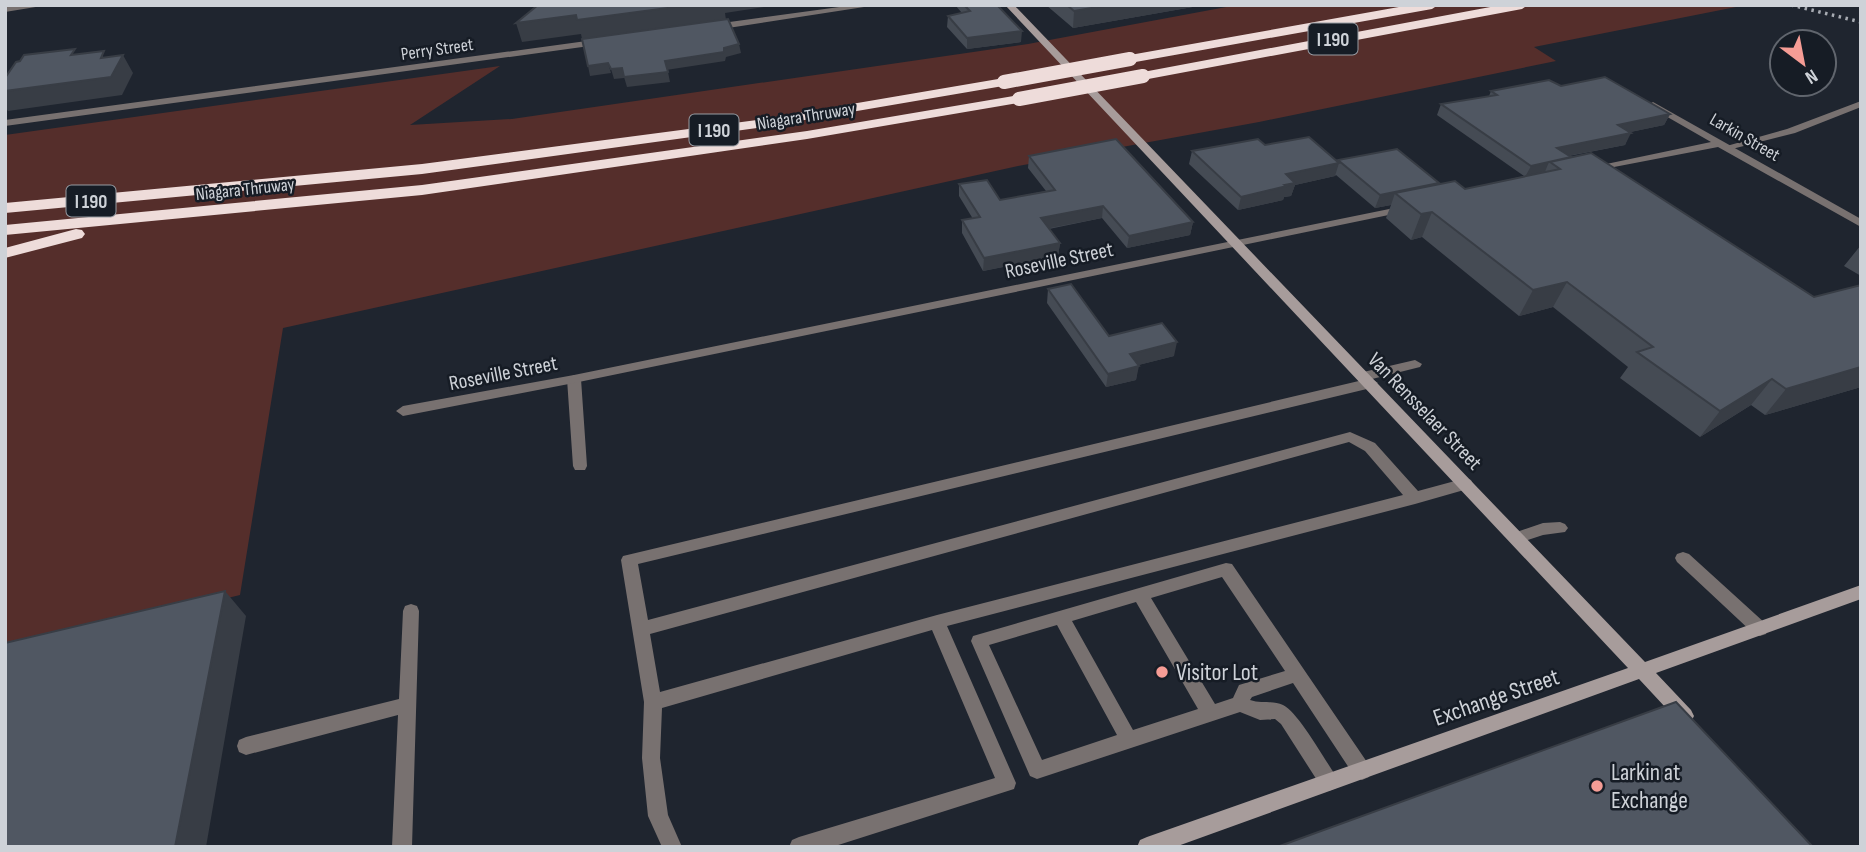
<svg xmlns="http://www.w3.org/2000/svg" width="1866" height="852" viewBox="0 0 1866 852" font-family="'Sofia Sans Condensed',sans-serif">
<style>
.green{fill:#552e2b}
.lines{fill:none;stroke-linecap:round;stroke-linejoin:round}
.lane{fill:#787170;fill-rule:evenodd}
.street{fill:#787170;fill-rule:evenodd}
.secondary{fill:#a79c9b;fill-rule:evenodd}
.highway{fill:#eedcda;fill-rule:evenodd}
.rail{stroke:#a7abb2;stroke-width:3.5;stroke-dasharray:2.5 4.5;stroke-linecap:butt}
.highway-bridge{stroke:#eedcda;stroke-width:14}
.wall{fill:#454b54}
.shaded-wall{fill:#383d45}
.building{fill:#505762;stroke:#383d45;stroke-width:2}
.poi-dot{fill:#f59c95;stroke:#161c25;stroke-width:2.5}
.labels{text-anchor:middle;stroke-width:5;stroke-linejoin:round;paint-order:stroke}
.far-street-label{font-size:18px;fill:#ced2d8;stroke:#161c25}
.shield{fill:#161c25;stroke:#979ba2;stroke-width:2}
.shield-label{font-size:19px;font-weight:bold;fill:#ced2d8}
.street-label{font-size:21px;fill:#ced2d8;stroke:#161c25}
.near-poi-label{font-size:24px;fill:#ced2d8;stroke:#161c25;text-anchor:start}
.near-street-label{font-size:24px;fill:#ced2d8;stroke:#161c25}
</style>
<rect width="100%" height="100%" fill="#1f252f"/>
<path class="green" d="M1237,5L1736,7L1534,47L1556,61L1259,122L1018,166L283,328L240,595L5,652V135L500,66L410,125L512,119L1028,44Z"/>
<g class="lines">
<path class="lane" d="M1861,101V107L1795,133L1728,150L1723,147L1787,129Z
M1415,360L1422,364L1420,367L1372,379L1378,383L1371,388L638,564L648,620L1350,432L1375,443L1418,491L1466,478L1471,480L1473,484L1471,488L1415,504L947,626L1016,783L1014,789L832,847H789L792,840L799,837L995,778L932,630L662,708L660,758L668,815L682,847H662L648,816L642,758L644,702L621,560L623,556L1363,380L1357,376L1359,373ZM1349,442L1365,451L1403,495L937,615L660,692L650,634Z
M574,375L581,379L587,466L585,470H575L573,466L567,379Z
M1560,522L1565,524L1568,528L1565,532L1543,535L1516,544L1511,542L1508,538L1511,534L1543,523Z
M1683,552L1689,554L1766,624L1768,629L1766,634L1760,636L1754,634L1677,562L1675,558L1677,554Z
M1226,563L1232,564L1369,765L1371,771L1369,777L1362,780L1355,777L1293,683L1252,697L1250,700C1262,704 1273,700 1283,705C1299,713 1324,759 1336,776L1338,782L1336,788L1329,791L1322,788L1281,724L1275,719L1260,720L1240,712L1037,779L1030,776L971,641L973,636ZM1222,577L1285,671L1239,685L1233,698L1215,704L1151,598ZM1136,602L1198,709L1133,730L1072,621ZM1057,625L1117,735L1042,760L989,645Z
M411,604L417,606L419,611L412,847H392L398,715L246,755L239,752L237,746L239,740L246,737L399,699L403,611L405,606Z"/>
<path class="street" d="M23,5H48L5,12V7Z
M854,5H877L715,30L711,27L715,24Z
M601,39L605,42L604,44L5,126V120Z
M1653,102L1861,219V227L1718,147L1588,172L1587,170L1592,167L1711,142L1650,107L1648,105Z
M1404,206L1408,207V211L574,383L403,416L396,411L403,406L574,375Z"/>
<path class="secondary" d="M1005,5H1014L1645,662L1861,585V599L1656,673L1691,710L1694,716L1691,722L1685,724L1679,722L1639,679L1175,847H1137L1140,840L1147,837L1628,668Z"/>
<path class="highway" d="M1410,5H1438L1432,9L1130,63L1123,59L1130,55Z
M1501,5H1528L1522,9L1143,80L1136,76L1143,72Z
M1004,78L1009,79V85L757,128L422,174L5,213V203L422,164L757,120Z
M1019,95L1024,96V102L807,139L422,195L5,235V225L422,185L807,131Z
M76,229L82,230L85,234L82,238L5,258V248Z"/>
<path class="rail" d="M1791,5L1861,22"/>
<path class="highway-bridge" d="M1004,82L1130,59
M1019,99L1143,76"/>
</g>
<path class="wall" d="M955,5H997L1021,42L967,49L947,27L948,16L962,13Z
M1046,5H1204L1073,28Z
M1561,86L1670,114L1664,125L1630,132L1625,145L1569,156L1814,297L1861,285V387L1765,415L1751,405L1700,437L1620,378L1628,367L1553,307L1519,316L1422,237L1411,240L1386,218L1391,205L1375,208L1336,175L1335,176L1295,185L1291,196L1284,197L1283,200L1238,210L1189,164L1192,151L1265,145L1338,162V160L1438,184L1465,189L1524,176L1437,115L1441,104L1489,96L1491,91Z
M1029,156L1193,222L1190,235L1127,248L1102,218L1049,229L1060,243L1058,256L983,271L962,233V220L973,219L959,196V184L1000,200L1046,191L1028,168Z
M1861,245V276L1844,266Z
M1048,289L1109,336L1174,356L1138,365L1136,380L1106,387L1047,303Z"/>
<path class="shaded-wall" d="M690,5H764V7L725,13L726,20L582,39L581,34L522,42L516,23L576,15Z
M1109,5H1204L1073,28L1074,11Z
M1022,31L1021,42L967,49V38Z
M739,44L741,53L726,57L725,61L666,70L665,61Z
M123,55L133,73L122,95L8,111L5,107V91Z
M608,63L611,73L590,76L588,66Z
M622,68L624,78L614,79L611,69Z
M668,72L670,82L627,87L624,77Z
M1670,114L1664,125L1612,136L1618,125Z
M1631,133L1625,145L1551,159L1557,148Z
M1549,162L1544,174L1525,177L1531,166Z
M1339,163L1335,176L1295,185L1291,196L1284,197L1283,200L1238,210L1241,197L1286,174Z
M1439,183L1395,193L1391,205L1375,208L1380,195Z
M1103,206L1102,218L1040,230L1041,218Z
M1432,212L1422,237L1411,240L1421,214Z
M1193,222L1190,235L1127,248L1129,236Z
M1060,243L1058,256L983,271L984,258Z
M1567,282L1553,307L1519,316L1533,290Z
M1177,342L1174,356L1127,368L1130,354Z
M1139,366L1136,380L1106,387L1108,374Z
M1861,367V387L1765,415L1786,389Z
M1772,379L1751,405L1700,437L1720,411Z
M225,591L246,616L206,847H175Z"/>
<path class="building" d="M538,5H690L577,20L576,15L516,23Z
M964,5H997L1022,31L967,38L948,16L970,11Z
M1067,5H1109L1074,11Z
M728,19L739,44L724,48V52L665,61L668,72L624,77L622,68L611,69L608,63L588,66L582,39Z
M75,49L71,55L104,51L101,58L123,55L111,77L5,91V78L16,62L20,61L24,55Z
M1605,77L1670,114L1618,125L1631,133L1557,148L1571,157L1531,166L1441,104L1497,95L1491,91L1549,80L1561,86Z
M1309,137L1339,163L1286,174L1295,183L1285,185L1287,186L1241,197L1192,151L1258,139L1265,145Z
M1116,139L1193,222L1129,236L1103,206L1041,218L1060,243L984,258L962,220L980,217L959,184L987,180L1000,200L1055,190L1029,156Z
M1397,149L1439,183L1380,195L1338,160Z
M1591,153L1814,297L1861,285V367L1786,389L1772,379L1720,411L1637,352L1653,347L1567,282L1533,290L1432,212L1421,214L1395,193L1455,181L1465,189L1560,169L1550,162Z
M1071,284L1109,336L1162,323L1177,342L1130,354L1139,366L1108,374L1048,289Z
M225,591L175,847H5V643Z
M1676,702L1813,847H1277Z"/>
<g class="poi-dot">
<circle cx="1162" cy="672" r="7"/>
<circle cx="1597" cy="786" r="7"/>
</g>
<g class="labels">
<g class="far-street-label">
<text transform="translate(437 49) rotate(-8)" y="6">Perry Street</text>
<text transform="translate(806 116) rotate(-9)" y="6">Niagara Thruway</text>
<text transform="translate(1745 137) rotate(30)" y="6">Larkin Street</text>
<text transform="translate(245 189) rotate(-6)" y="6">Niagara Thruway</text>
</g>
<g class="shield">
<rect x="1308.5" y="23.5" width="49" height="31" rx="5"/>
<rect x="689.5" y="114.5" width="49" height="31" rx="5"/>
<rect x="66.5" y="185.5" width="49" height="31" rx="5"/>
</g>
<g class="shield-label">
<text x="1333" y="46">I 190</text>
<text x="714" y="137">I 190</text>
<text x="91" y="208">I 190</text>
</g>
<g class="street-label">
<text transform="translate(1059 260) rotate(-12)" y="7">Roseville Street</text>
<text transform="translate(503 373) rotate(-11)" y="7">Roseville Street</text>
<text transform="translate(1425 411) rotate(46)" y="7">Van Rensselaer Street</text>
</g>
<g class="near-poi-label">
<text x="1176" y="680">Visitor Lot</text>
<text x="1611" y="780">Larkin at<tspan x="1611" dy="28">Exchange</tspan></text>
</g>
<g class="near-street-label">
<text transform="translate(1496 697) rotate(-19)" y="8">Exchange Street</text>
</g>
</g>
<rect width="1866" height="852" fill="none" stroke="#ced2d8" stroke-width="14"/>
<g transform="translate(1803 63) rotate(148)"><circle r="33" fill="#161c25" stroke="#60656d" stroke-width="2"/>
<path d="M0-5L12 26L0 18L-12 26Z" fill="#f59c95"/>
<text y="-10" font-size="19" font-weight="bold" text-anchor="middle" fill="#ced2d8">N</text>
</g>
</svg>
